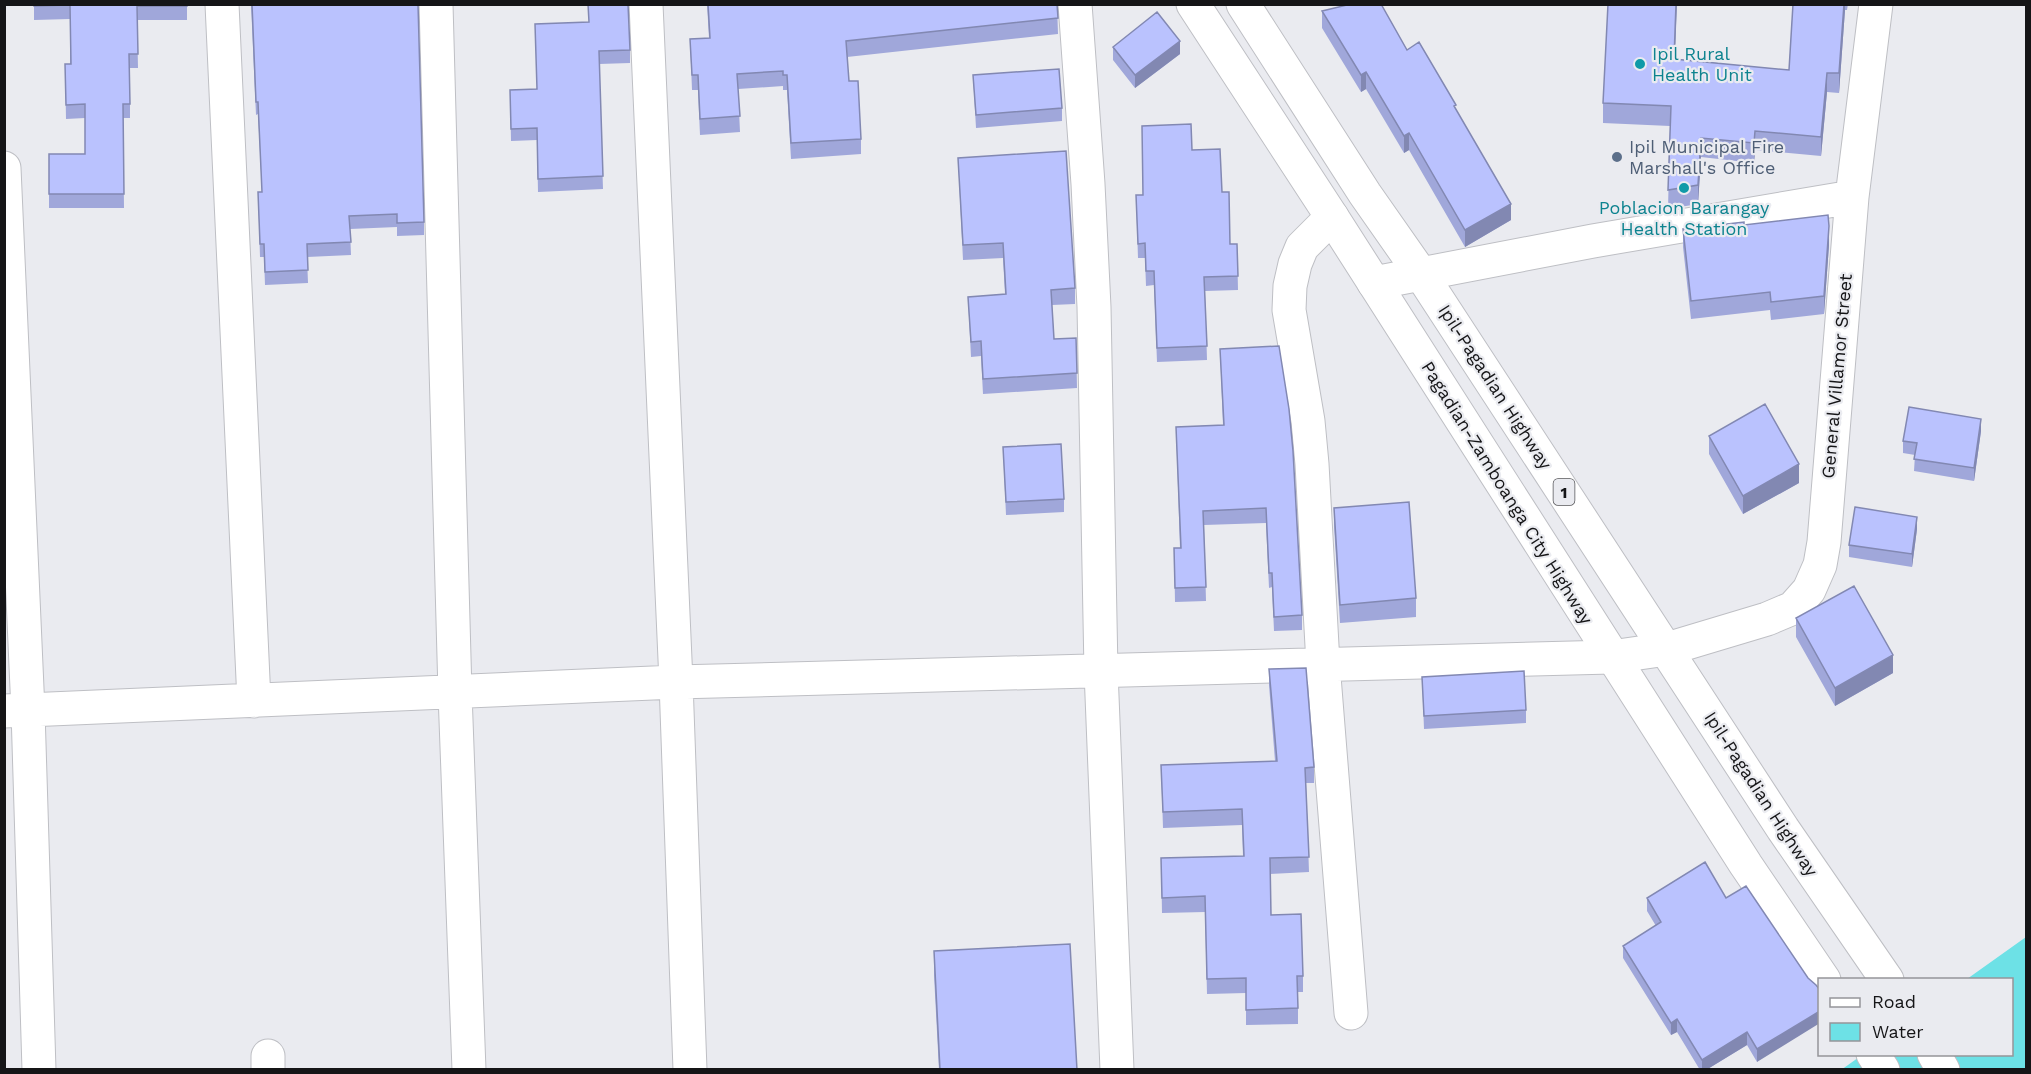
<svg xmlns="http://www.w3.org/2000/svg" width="2031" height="1074" viewBox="0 0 2031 1074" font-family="'Work Sans',sans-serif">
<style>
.water{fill:#6de1e6}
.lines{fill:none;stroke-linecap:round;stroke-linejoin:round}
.minor-casing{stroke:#bebfc4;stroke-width:35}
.primary-casing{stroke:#bebfc4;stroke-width:35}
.minor{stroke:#fff;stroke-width:33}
.primary{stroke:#fff;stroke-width:33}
.wall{fill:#a0a7da}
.shaded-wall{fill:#8288b2}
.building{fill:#bac2fe;stroke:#8288b2;stroke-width:1.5}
.culture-dot{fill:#0f9aa8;stroke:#eaebf0;stroke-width:2}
.service-dot{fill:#5c6f8a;stroke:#eaebf0;stroke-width:2}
.labels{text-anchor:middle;stroke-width:4.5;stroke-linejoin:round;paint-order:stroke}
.shield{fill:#eaebf0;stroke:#555558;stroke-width:1.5}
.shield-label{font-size:16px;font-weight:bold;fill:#151517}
.culture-label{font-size:18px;fill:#0d838f;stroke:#eaebf0;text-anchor:start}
.service-label{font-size:18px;fill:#4e5e75;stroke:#eaebf0;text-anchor:start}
.street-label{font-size:18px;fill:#151517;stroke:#eaebf0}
</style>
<rect width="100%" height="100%" fill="#eaebf0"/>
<path class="water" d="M2026,937V1069L1841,1070L1862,1055L2012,1054V980L1967,979Z"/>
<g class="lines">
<g class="minor-casing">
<path id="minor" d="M222,4L254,701
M436,4L455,693L469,1070
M646,4L676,682L690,1070
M1075,4L1088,184L1094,307L1101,671L1117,1070
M4,168L28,711L39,1070
M1332,217L1302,247L1295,264L1290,286L1289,310L1308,421L1312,464L1323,664L1351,1013
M1374,283L1593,241L1852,197
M4,711L676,682L1611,657L1667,649L1767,619L1793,608L1809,590L1820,565L1824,542L1852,197L1876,4
M268,1056V1070"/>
</g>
<g class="primary-casing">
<path id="primary" d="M1193,4L1332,217L1746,865L1824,980
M1243,4L1365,194L1421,274L1783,829L1887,980
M1873,1054L1883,1070
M1934,1054L1943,1070"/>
</g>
<use href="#minor" class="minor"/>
<use href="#primary" class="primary"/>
</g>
<path class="wall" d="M34,4H187V20H137L138,68H130V118H123L124,208H49V154H85V118L66,119L65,64H70V19L34,20Z
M251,4L424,222V235L397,236V227L350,229L351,255L307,257L308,283L265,285L264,257H260L258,192H262L258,114L256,115Z
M707,4H1057L1058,34L847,57L849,81L861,139V154L791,159L787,90H783V86L738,89L740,132L700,135L698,90H692L690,39L709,38Z
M1793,4H1848L1847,10H1845L1839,93L1827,92L1821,156L1755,150L1754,163L1701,157L1698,204L1668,209L1670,126L1603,123V103L1675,59L1789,70Z
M1322,11L1407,50L1456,109L1511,220L1465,247L1409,150L1404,153L1366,89L1361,92L1322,28Z
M588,22L630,50V63L599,64L603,189L538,192L537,140L511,141L510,90L536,89Z
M1113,47L1180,54L1135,88L1113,60Z
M973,75L1062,108V121L976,128Z
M1192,150L1222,192L1230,244H1237L1238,290L1205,291L1207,360L1157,362L1154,285L1146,286L1145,258H1138L1136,195H1143Z
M958,158L1075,288V304L1052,305L1054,339L1076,338L1077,388L983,394L981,356L971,357L968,297L1005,294L1003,258L963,260Z
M1744,225L1829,245L1824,314L1771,320L1770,310L1691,319L1683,247V229Z
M1220,349L1302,615V630L1274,631L1272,587L1269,588L1266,523L1204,525L1206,601L1175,602L1174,548H1180L1176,427L1223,425Z
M1981,431L1974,481L1914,471L1915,455L1903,453V441Z
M1709,436L1799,483L1743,514L1709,454Z
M1003,447L1064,499V512L1006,515Z
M1334,508L1416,598V617L1340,623L1334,526Z
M1917,529L1912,567L1849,557V545Z
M1796,618L1893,673L1835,706L1796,637Z
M1269,669L1314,767V783H1306L1309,872L1270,874L1271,915L1303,976V992H1298V1024L1246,1025V993L1207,994L1205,912L1162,913L1161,858L1243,856L1242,825L1163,828L1161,765L1275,761L1269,685Z
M1422,677L1526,710V723L1424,729Z
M1647,898H1726L1808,978L1757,1062L1747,1045L1706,1070H1700L1677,1032L1671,1035L1623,958V946L1656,926L1647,911Z
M934,951L1077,1070H939L934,975Z"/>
<path class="shaded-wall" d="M1676,4H1677L1674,79V59Z
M1844,4H1845V10L1839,93V73Z
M1180,41V54L1135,88V75Z
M1366,72V89L1361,92V75Z
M1827,73V92L1821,156V137Z
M1755,131V150L1754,163V143Z
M1409,133V150L1404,153V136Z
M1701,138V157L1698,204V185Z
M1511,204V220L1465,247V230Z
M1829,226V245L1824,314V296Z
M1981,419V431L1974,481V468Z
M1799,464V483L1743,514V496Z
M1917,517V529L1912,567V554Z
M1893,655V673L1835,706V688Z
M1820,1011V1023L1757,1062V1049Z
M1677,1019V1032L1671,1035V1023Z
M1747,1032V1045L1706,1070H1702V1060Z"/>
<path class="building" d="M34,4H187V6H137L138,54H129L130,104H123L124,194H49V154H85V104L66,105L65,64H71L70,5L34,6Z
M252,4H418L424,222L397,223V214L349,216L351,242L307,244L308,270L265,272L264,244H260L258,192H262L258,102H256Z
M588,4H628L630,50L599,51L603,176L538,179L537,128L511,129L510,90L537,89L535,24L589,22Z
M708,4H1057L1058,18L846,41L849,81H858L861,139L791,143L787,75H783V71L737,74L740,116L700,119L698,75H692L690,39L710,38Z
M1351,4H1381L1407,50L1419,42L1456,105L1454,106L1511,204L1465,230L1409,133L1404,136L1366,72L1361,75L1322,11Z
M1608,4H1676L1674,59L1789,70L1793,4H1844L1839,73H1827L1821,137L1755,131L1754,143L1701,138L1698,185L1668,190L1671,106L1603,103Z
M1157,12L1180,41L1135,75L1113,47Z
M1059,69L1062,108L976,115L973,75Z
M1191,124L1192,150L1220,149L1222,192H1229L1230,244H1237L1238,276L1204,277L1207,346L1157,348L1154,271H1146L1145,243L1138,244L1136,195H1143L1142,126Z
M1066,151L1075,288L1051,290L1054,339L1076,338L1077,373L983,379L981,341L971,342L968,297L1006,294L1003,243L963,245L958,158Z
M1828,215L1829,226L1824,296L1771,302L1770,292L1691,301L1683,229L1744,222V225Z
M1279,346L1289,409L1293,451L1302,615L1274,617L1272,573H1269L1266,508L1203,511L1206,587L1175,588L1174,548H1181L1176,427L1224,425L1220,349Z
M1765,404L1799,464L1743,496L1709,436Z
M1909,407L1981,419L1974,468L1914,459L1917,443L1903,441Z
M1061,444L1064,499L1006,502L1003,447Z
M1409,502L1416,598L1340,605L1334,508Z
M1855,507L1917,517L1912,554L1849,545Z
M1854,586L1893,655L1835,688L1796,618Z
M1306,668L1314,767L1305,768L1309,857L1270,858L1271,915L1301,914L1303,976H1297L1298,1008L1246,1010V978L1207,979L1205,896L1162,898L1161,858L1244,856L1242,809L1163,812L1161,765L1277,761L1269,669Z
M1524,671L1526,710L1424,716L1422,677Z
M1705,862L1726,898L1746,886L1808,978L1816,985L1820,990V1011L1757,1049L1747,1032L1702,1060L1677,1019L1671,1023L1623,946L1661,922L1647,898Z
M1070,944L1077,1070H940L934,951Z"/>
<g class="culture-dot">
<circle cx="1640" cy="64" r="6"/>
<circle cx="1684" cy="188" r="6"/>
</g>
<circle class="service-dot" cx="1617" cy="157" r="6"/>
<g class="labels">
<rect class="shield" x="1553.5" y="479" width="21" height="26" rx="4.5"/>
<g class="shield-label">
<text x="1564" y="498">1</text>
</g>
<g class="culture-label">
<text x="1652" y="60">Ipil Rural<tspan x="1652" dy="21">Health Unit</tspan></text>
<text x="1684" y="214" text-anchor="middle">Poblacion Barangay<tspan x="1684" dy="21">Health Station</tspan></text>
</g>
<g class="service-label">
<text x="1629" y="153">Ipil Municipal Fire<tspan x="1629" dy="21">Marshall's Office</tspan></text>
</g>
<g class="street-label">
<text transform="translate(1837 376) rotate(-85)" y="6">General Villamor Street</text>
<text transform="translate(1495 387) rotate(57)" y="6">Ipil-Pagadian Highway</text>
<text transform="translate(1507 493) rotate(58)" y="6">Pagadian-Zamboanga City Highway</text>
<text transform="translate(1761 794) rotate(57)" y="6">Ipil-Pagadian Highway</text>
</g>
</g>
<rect width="2031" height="1074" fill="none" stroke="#151517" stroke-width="12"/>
<rect x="1818" y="978" width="195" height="78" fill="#eaebf0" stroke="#959599" stroke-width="1.5"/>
<rect x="1830" y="998" width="30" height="9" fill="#ffffff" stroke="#959599" stroke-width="1.5"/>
<text x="1872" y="1008" font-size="18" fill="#151517">Road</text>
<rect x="1830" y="1023" width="30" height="18" fill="#6de1e6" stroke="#959599" stroke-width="1.5"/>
<text x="1872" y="1038" font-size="18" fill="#151517">Water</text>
</svg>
